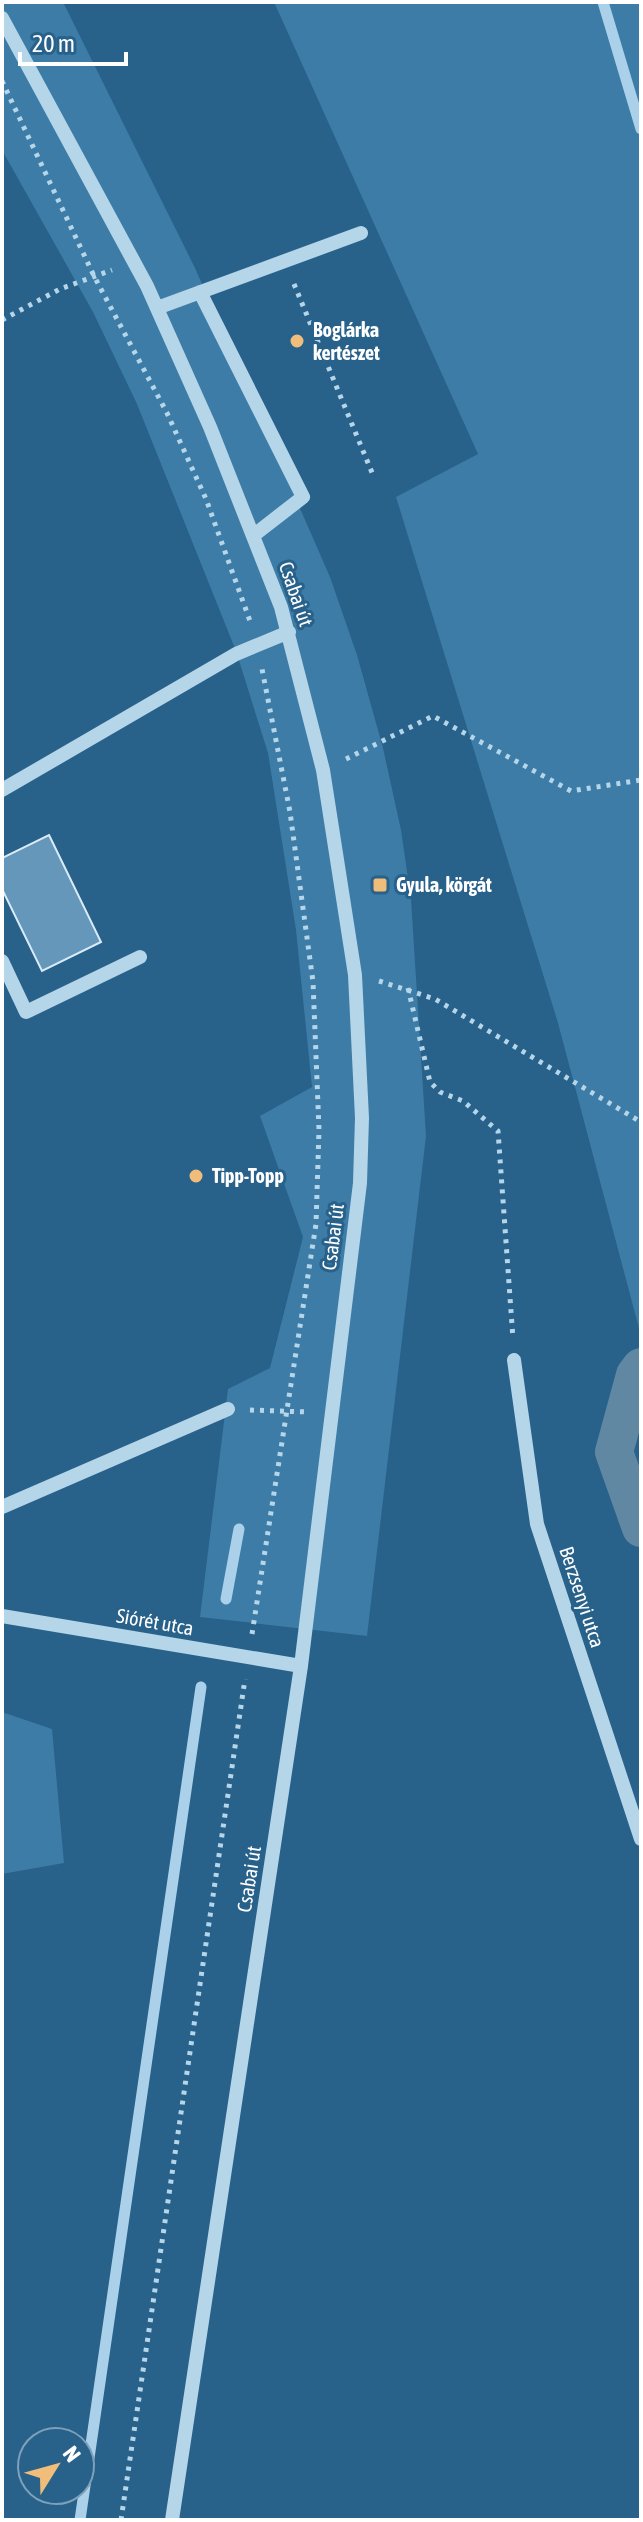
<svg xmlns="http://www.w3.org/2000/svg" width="643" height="2522" viewBox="0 0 643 2522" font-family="'Asap Condensed',sans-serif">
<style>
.green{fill:#3c7ca6}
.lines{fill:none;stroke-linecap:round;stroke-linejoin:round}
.stream{stroke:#aad1e9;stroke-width:11}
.canal{stroke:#6188a3;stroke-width:38}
.building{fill:#6497ba;stroke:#d9ebf7;stroke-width:2}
.path{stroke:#b5d5e9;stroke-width:5;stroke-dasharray:4 6;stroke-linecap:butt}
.minor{stroke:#b5d5e9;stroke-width:14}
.poi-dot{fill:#f1bd7b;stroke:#28618a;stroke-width:3}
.labels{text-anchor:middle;stroke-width:6;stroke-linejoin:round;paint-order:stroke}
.poi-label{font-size:20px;font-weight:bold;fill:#fff;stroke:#28618a;text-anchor:start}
.street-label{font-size:20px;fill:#fff;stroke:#28618a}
</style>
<rect width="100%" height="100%" fill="#28618a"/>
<path class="green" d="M2,2H63L195,268L330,577L357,655L383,748L401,830L411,899L426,1136L367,1636L200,1617L228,1389L270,1368L303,1237L260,1116L312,1087L296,930L268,753L236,651L137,404L93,312L2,150Z
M274,2H641V1336L558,1023L396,497L478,454Z
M2,1712L52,1729L64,1863L2,1874Z"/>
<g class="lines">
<path class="stream" d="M603,2L641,129
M226,1599L239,1529
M80,2520L201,1687"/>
<path class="canal" d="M641,1367L635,1375L614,1452L641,1528"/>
</g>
<path class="building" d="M49,835L101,942L42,971L2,889V858Z"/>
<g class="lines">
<path class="path" d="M2,81L94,276L167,413L206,499L250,621
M294,284L373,475
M2,320L60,289L112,270
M346,759L433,716L571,791L641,780
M379,981L435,999L641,1122
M408,988L430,1082L440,1092L463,1101L498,1131L513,1339
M250,1410L308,1412
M252,1634L316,1224L319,1130L313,982L290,812L262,669
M121,2520L245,1679"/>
<path class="minor" d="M2,18L147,286L210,427L281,607L323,770L355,975L362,1118L360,1183L301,1666L172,2520
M200,292L303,497L254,535
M157,308L361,233
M2,790L236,654L289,632
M2,961L26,1012L140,957
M514,1360L537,1524L641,1839
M2,1507L228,1409
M2,1616L301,1666"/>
</g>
<g class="poi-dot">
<circle cx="297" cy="341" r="8"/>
<rect x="372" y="877" width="16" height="16" rx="4"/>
<circle cx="196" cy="1176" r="8"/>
</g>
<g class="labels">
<g class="poi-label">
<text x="313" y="337">Boglárka<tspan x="313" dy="23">kertészet</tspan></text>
<text x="396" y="892">Gyula, körgát</text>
<text x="212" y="1183">Tipp-Topp</text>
</g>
<g class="street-label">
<text transform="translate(296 594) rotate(71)" y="7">Csabai út</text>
<text transform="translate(333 1237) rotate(-83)" y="7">Csabai út</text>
<text transform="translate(582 1597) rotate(72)" y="7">Berzsenyi utca</text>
<text transform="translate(155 1622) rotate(10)" y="7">Siórét utca</text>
<text transform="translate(249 1879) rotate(-81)" y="7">Csabai út</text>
</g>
</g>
<rect width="643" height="2522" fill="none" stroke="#ffffff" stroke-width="8"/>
<g transform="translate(56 2466) rotate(53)"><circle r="38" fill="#28618a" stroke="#7ea0b9" stroke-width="2"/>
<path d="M0-6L14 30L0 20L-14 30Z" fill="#f1bd7b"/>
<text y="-12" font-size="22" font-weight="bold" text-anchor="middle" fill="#ffffff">N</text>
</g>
<path d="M20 52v12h106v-12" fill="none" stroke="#ffffff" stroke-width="4"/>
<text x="32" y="52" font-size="24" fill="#ffffff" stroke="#28618a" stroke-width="6" paint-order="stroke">20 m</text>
</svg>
